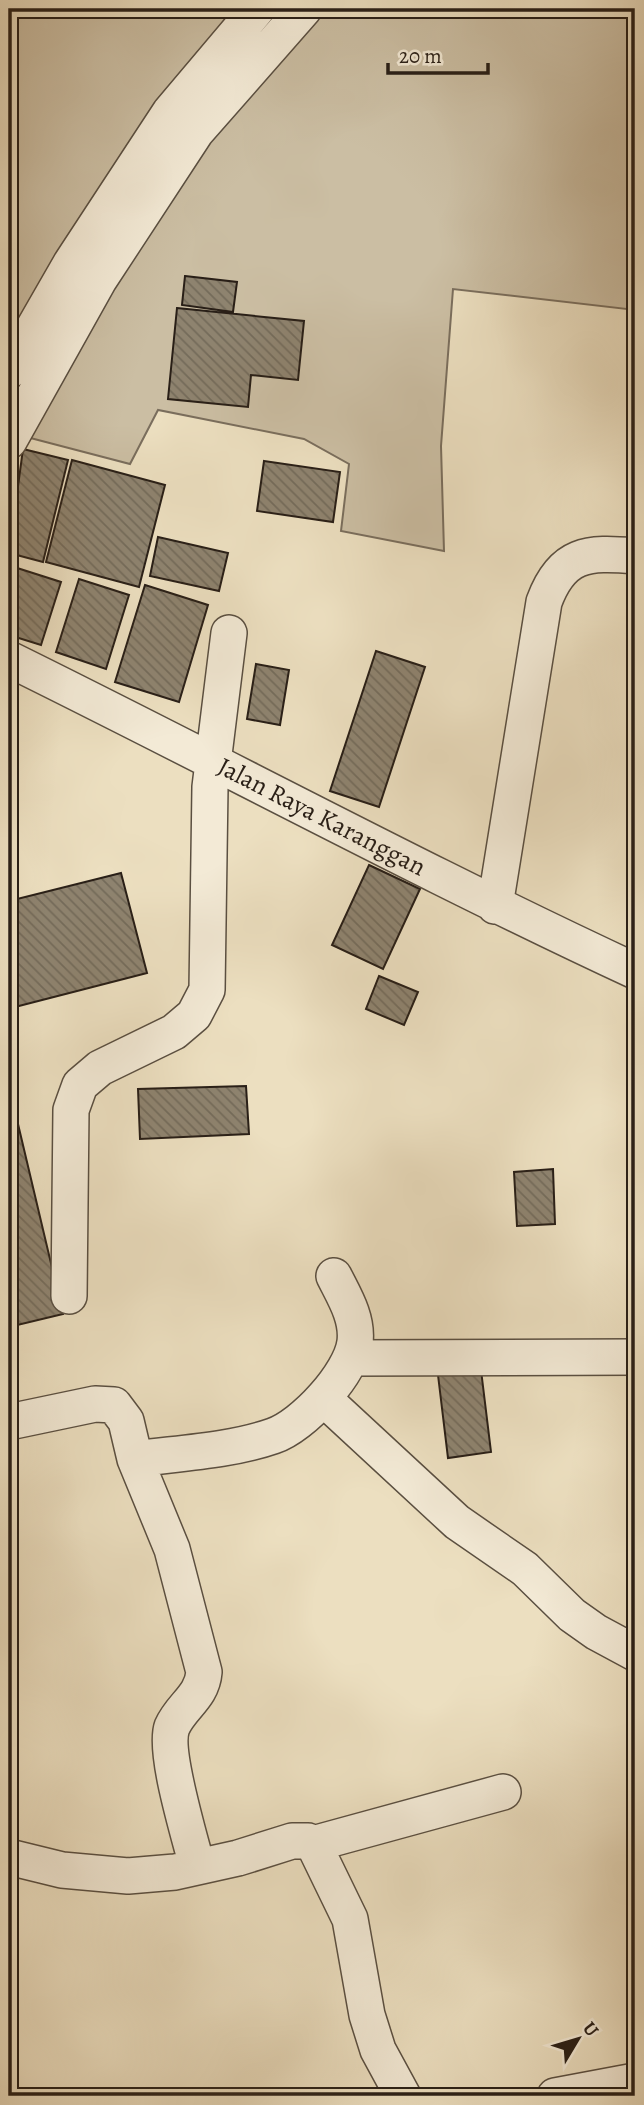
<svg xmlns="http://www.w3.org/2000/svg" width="644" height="2105" viewBox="0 0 644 2105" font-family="Alegreya,serif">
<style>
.grass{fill:#cbbea3;stroke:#7a6e5d;stroke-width:2}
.building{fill:url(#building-back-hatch);stroke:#291f17;stroke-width:2}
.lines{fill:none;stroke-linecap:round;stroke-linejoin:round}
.minor-casing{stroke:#5a4f41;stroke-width:38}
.minor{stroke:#f3ead6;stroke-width:35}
.labels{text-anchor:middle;stroke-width:5;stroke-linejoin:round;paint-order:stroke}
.street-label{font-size:26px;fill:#291f17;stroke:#f3ead6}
</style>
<defs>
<pattern id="building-back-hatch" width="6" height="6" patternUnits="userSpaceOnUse" patternTransform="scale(1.75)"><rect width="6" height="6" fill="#8e836f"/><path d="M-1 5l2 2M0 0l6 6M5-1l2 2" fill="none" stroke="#746b5a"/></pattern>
</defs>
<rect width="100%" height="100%" fill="#ecdfc0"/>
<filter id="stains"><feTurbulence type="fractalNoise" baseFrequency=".00286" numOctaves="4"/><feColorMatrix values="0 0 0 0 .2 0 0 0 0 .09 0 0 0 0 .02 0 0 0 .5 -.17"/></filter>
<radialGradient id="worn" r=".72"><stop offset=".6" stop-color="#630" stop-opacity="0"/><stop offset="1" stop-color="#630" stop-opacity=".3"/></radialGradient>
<path class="grass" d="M9,9H635V310L453,289L441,446L444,551L341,531L349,464L304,439L158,410L130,464L19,435L9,498Z"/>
<path class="building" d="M185,276L237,282L233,312L182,305Z
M177,308L304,321L298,380L251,375L248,407L168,399Z
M23,449L68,460L43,562L9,553Z
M72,460L165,485L139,587L46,562Z
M264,461L340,472L333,522L257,511Z
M158,537L228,553L219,591L150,576Z
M14,567L61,582L41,645L9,635V584Z
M79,579L129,595L106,669L56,652Z
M145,585L208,605L179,702L115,682Z
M376,651L425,667L379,807L330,791Z
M256,664L289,670L280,725L247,719Z
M369,865L420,889L383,969L332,945Z
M121,873L147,973L15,1007L9,982V901Z
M379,976L418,992L404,1025L366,1009Z
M9,1086L63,1314L9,1327Z
M246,1086L249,1134L140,1139L138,1089Z
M553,1169L555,1224L517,1226L514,1172Z
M481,1370L491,1452L448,1458L438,1375Z"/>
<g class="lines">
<g class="minor-casing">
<path id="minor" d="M9,371L71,263L170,112L257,9
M9,441L99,280L196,132L304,9
M9,659C218,762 424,873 635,971
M495,906L544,602C562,553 587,552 635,556
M69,1296L71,1110L80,1085L100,1068L174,1032L194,1015L207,990L210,787L229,633
M351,1358L635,1357
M323,1398L457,1522L525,1569L572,1615L596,1632L635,1653
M9,1422L95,1404L114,1405L126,1421L135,1459L172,1549L204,1672C202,1697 181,1706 172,1727C163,1751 190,1838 197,1866
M135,1459C180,1453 230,1451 273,1436C303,1426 351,1374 355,1342C358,1318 344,1296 334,1276
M313,1844L503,1792
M9,1857L62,1870L128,1876L175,1872L238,1858L292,1841H308L316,1849L350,1919L367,2015L378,2050L403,2096
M555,2096L635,2081"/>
</g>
<use href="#minor" class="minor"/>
</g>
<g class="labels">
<g class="street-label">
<text transform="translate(322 816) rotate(27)" y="9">Jalan Raya Karanggan</text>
</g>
</g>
<rect width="644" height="2105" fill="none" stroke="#ecdfc0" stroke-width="35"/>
<rect x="10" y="10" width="623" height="2084" fill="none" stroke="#291f17" stroke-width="3.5"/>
<rect x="18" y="18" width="609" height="2070" fill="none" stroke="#291f17" stroke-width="2"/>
<g transform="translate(578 2039) rotate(52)" stroke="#f3ead6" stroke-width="5" paint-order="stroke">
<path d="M0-5L12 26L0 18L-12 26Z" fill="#291f17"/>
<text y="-10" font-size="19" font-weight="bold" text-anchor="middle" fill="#291f17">U</text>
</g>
<path d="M388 63v10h100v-10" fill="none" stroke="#291f17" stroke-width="3.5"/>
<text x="399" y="63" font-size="21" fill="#291f17" stroke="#f3ead6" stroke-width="5" paint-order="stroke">20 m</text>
<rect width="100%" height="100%" filter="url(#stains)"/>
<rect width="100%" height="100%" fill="url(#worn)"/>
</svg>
